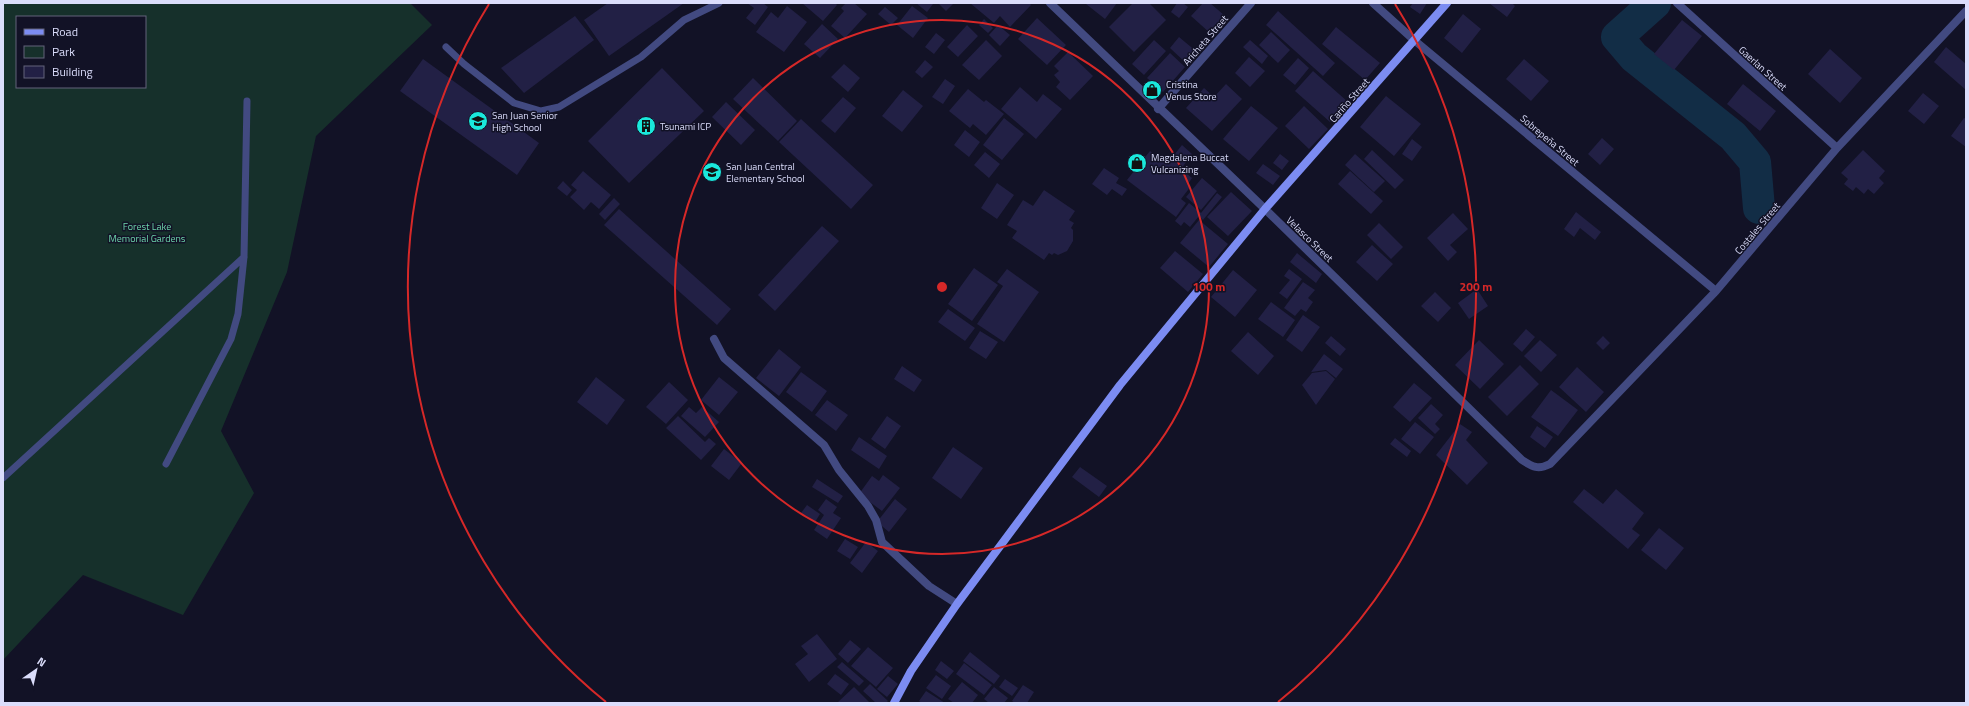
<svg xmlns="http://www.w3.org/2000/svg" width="1969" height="706" viewBox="0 0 1969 706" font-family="'Titillium Web',sans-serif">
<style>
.green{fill:#16302b;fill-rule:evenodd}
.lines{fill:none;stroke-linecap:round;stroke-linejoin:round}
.river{stroke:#122d46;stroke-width:32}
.building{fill:#222045}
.lane{stroke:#424a81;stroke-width:7}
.street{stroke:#424a81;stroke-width:8}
.secondary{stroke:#7c8cf2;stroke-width:8}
.ring{fill:none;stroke:#d62828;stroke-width:2}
.labels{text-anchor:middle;stroke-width:3;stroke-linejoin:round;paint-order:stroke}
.street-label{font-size:10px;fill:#dbddfb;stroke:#121226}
.poi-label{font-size:10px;fill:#dbddfb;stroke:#121226;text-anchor:start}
.park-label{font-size:10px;fill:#6dd5ab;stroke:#121226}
.centre{fill:#d62828;stroke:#121226;stroke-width:2}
.ring-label{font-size:12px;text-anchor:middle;font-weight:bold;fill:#d62828;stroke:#121226;stroke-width:3;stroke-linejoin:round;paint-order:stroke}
</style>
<rect width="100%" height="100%" fill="#121226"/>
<path class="green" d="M3,3H410L432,25L316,136L287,272L221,431L254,493L183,615L83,575L3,660ZM17,17H145V87H17Z"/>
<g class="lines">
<path class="river" d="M1655,3L1617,37L1634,57L1733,136L1755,162L1759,208"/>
</g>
<path class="building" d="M608,3H684L609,56L584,20Z
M747,3H763L768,7L755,25L746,18L754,8Z
M802,3H835L837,5L823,21Z
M846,3H854L867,14L845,38L831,26L844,11L841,8Z
M916,3H932L933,4L927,12Z
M938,3H954L946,11Z
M970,3H1029L1031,5L1010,27L1000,16L994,23Z
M1087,3H1117L1105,19L1086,4Z
M1133,3H1149L1166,20L1134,52L1109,27Z
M1177,3H1183L1188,7L1179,18L1171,12Z
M1203,3H1210L1225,16L1210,33L1191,16Z
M1413,3H1427L1420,14L1410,7Z
M1489,3H1512L1515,6L1507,17Z
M787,6L807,22L784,52L756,32L771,12L778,18Z
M912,6L928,18L913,38L897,25Z
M885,7L898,18L891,25L878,14Z
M1278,11L1335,63L1323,76L1266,25Z
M1463,14L1481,29L1462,53L1444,38Z
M575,16L594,40L524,93L501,68Z
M1037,18L1066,45L1047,65L1018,39Z
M984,19L993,28L988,33L979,25Z
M1682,20L1702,36L1674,70L1654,54Z
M822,24L838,39L820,58L804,44Z
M967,25L978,36L958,57L947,47Z
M998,25L1010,35L1000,46L989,35Z
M1336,27L1380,63L1365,80L1322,44Z
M1271,32L1290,50L1278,63L1259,45Z
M936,33L945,40L934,54L925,47Z
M1179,37L1197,52L1187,64L1170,48Z
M986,40L1002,56L979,80L962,65Z
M1154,40L1166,51L1144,75L1132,64Z
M1250,40L1268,56L1262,64L1243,47Z
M1946,47L1966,64V90L1934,62Z
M1830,49L1862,78L1840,103L1808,74Z
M1068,52L1093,76L1070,100L1056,87L1060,82L1054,75L1059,71L1054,66Z
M1170,53L1185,67L1163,92L1147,78Z
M1249,57L1265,71L1250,87L1235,73Z
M1298,58L1309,68L1295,85L1283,75Z
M423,59L539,143L517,175L400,91Z
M1524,59L1549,81L1531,101L1506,79Z
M925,60L933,67L922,78L915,72Z
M844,64L860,78L848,92L831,77Z
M662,68L704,111L629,183L588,141Z
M1313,71L1348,102L1330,122L1295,91Z
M753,78L797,121L778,141L733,99Z
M945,79L955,86L943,104L932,97Z
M1226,84L1242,99L1212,131L1186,108L1204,88L1214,97Z
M1743,84L1776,111L1760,131L1727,104Z
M1020,87L1037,102L1043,94L1062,109L1036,139L1001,109Z
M968,89L984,102L986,100L1004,114L986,135L973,124L970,128L949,111Z
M903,90L923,106L902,132L882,116Z
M1923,93L1939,106L1924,124L1908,111Z
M1386,96L1421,124L1394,156L1360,127Z
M843,97L856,108L835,133L821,121Z
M726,102L755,130L741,145L712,117Z
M1251,106L1278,128L1249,161L1223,139Z
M1304,106L1328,129L1309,149L1285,126Z
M1004,118L1024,134L1002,160L983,145Z
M1964,118L1966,119V147L1951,136Z
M801,119L873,185L851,209L779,142Z
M965,130L980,142L969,157L954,145Z
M1602,138L1614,149L1600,165L1588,154Z
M1412,139L1422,147L1412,161L1402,154Z
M1182,145L1192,154L1181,169L1192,178L1188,184L1191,186L1181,199L1186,203L1176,217L1127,180L1150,151L1167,164Z
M1372,150L1404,180L1395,189L1364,159Z
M1863,150L1885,171L1879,178L1884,183L1874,194L1868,189L1864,194L1856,187L1853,191L1844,184L1848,179L1841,173Z
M985,152L1000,164L989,178L974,165Z
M1280,154L1289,161L1282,170L1273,163Z
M1355,154L1385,181L1374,192L1345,165Z
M1263,164L1280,176L1273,185L1256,173Z
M1104,168L1119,178L1116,183L1127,189L1122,196L1112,189L1107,195L1092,184Z
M583,171L611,195L599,209L591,202L584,210L570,197L577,190L571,185Z
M1350,171L1383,201L1371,214L1338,184Z
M1202,178L1217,191L1201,210L1186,197Z
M563,181L572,190L567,196L557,188Z
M997,183L1014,195L997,219L981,208Z
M1044,190L1075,211L1069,220L1074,223L1071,228L1073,230V241L1067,251L1058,255L1054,253L1052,255L1049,253L1044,260L1012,238L1017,231L1007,225L1023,200L1033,206Z
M1231,192L1252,211L1228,236L1207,217Z
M1217,193L1222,197L1203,220L1199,216L1190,227L1184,222L1181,226L1175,221L1189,203L1201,213Z
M614,198L620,204L605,220L599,214Z
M619,209L731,309L717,325L604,225Z
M1576,212L1601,232L1595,240L1580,228L1574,237L1564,229Z
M1453,213L1468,229L1450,245L1457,252L1448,261L1427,238Z
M1199,220L1228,244L1209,267L1180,243Z
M1379,223L1403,247L1391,259L1367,235Z
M822,226L839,241L775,311L758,295Z
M1372,245L1393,264L1377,281L1356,262Z
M1175,251L1203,274L1188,292L1160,268Z
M1297,253L1322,274L1316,283L1290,262Z
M974,268L998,285L972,321L948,304Z
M1007,269L1039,292L1004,342L977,324L1003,286L997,282Z
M1289,269L1302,279L1287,299L1279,293L1290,280L1284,276Z
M1233,270L1257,290L1235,317L1211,297Z
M1303,282L1315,290L1308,298L1313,302L1306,312L1301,309L1295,316L1284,308Z
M1477,289L1488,306L1469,319L1458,303Z
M1435,292L1451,308L1438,322L1421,306Z
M1271,302L1295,320L1283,337L1258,319Z
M948,309L975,328L965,341L938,322Z
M1303,315L1320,327L1302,352L1286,340Z
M1526,329L1535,337L1522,352L1513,344Z
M980,331L998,342L986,359L969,348Z
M1248,332L1274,356L1258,375L1231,351Z
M1331,336L1346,349L1340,356L1325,343Z
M1603,336L1610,343L1603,350L1596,343Z
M1479,340L1504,364L1480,389L1455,365Z
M1540,340L1557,355L1541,372L1524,356Z
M779,349L801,367L779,396L756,378Z
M1324,354L1343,369L1336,378L1326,370L1311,372Z
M1520,365L1539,384L1507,416L1488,397Z
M902,366L922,380L914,392L894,379Z
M1577,367L1604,392L1586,412L1559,387Z
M1326,371L1335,379L1316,405L1302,385L1312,373Z
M801,372L827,391L812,412L786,392Z
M596,377L625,400L607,425L577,402Z
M719,377L738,392L719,415L701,400Z
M669,382L688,400L666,424L646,407Z
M1414,383L1432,398L1410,422L1393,407Z
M1551,390L1578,410L1558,436L1531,417Z
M827,400L848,415L836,431L815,415Z
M1431,404L1443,415L1435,424L1440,429L1435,434L1418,418Z
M689,407L696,413L702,407L719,422L705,437L681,416Z
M678,416L705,442L709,438L716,444L701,460L666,428Z
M887,416L901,426L885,449L871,439Z
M1415,422L1434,437L1420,454L1401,439Z
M1460,424L1472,432L1466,440L1488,463L1467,485L1436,455Z
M1537,426L1553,437L1545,448L1530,437Z
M859,437L887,456L879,469L851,450Z
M1395,438L1411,451L1407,457L1390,444Z
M953,447L983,468L961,499L932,478Z
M724,449L742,463L729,480L711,466Z
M1080,467L1107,486L1099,497L1072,477Z
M883,475L900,488L882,511L859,494L872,476L879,481Z
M817,479L843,496L838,503L812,487Z
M1584,489L1603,504L1616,489L1644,513L1632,529L1640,535L1628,549L1573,502Z
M826,499L837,507L833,513L841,518L827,539L814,530L824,515L818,510Z
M895,499L907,509L889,532L877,522Z
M807,505L820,514L815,522L801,513Z
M1659,528L1684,548L1666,570L1641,550Z
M845,539L858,547L850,559L837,551Z
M866,542L878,551L862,573L850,563Z
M817,634L837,659L809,682L795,664L808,654L801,646Z
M850,640L861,649L848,663L838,654Z
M868,647L893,668L876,687L851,666Z
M970,652L1000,676L994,684L963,661Z
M941,661L954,671L947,679L935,670Z
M842,662L864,681L859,686L837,667Z
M964,663L992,685L984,695L956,674Z
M835,674L849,684L841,695L827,684Z
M936,675L951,686L942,699L926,688Z
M888,676L898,684L887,697L877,689Z
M1005,679L1018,688L1012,696L999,687Z
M962,682L978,695L972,703H954L948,699Z
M870,684L888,701L886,703H876L863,691Z
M1023,685L1034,692L1027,703H1015L1012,701Z
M854,687L870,703H837Z
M994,687L1008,698L1004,703H989L984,699Z
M926,691L945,703H922L919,701Z"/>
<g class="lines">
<path class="lane" d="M446,47L464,64L514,103L541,111L559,107L641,57L684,20L719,3
M166,464L231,339L238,314L244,257L247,101
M3,478L244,257"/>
<path class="street" d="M1050,3L1265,209L1522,460C1533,467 1538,470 1550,464L1716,291L1837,148L1966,11
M1373,3L1414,40L1716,291
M1677,3L1837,148
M1158,109L1251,3
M714,339L724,358L824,445L839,470L868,506L876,520L882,542L929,586L957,604"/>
<path class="secondary" d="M894,703L911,671L957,604L1120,385L1265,209L1447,3"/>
</g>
<g class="ring">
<circle cx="942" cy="287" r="267"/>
<path d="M606 702A534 534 0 0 1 489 4M1395 4A534 534 0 0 1 1278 702"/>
</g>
<defs>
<g id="shop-disc" transform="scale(1)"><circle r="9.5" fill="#1ae8dc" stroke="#121226"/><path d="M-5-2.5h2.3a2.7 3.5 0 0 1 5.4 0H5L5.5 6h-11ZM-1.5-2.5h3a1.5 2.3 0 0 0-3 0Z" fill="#111"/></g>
<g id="school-disc" transform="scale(1)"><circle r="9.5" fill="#1ae8dc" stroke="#121226"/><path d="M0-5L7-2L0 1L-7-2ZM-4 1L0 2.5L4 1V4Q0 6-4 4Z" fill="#111"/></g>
<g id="building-disc" transform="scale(1)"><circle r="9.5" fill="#1ae8dc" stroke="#121226"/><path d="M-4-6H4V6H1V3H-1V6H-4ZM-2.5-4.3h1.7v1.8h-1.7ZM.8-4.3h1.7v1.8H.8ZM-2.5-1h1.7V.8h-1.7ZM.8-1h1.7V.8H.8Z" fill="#111"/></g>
</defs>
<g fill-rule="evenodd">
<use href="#shop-disc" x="1152" y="90"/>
<use href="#school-disc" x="478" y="121"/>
<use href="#building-disc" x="646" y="126"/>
<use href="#shop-disc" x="1137" y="163"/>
<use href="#school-disc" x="712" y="172"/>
</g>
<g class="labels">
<g class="street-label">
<text transform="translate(1205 40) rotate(-49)" y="4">Aricheta Street</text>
<text transform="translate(1763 68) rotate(42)" y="4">Gaerlan Street</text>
<text transform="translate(1349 100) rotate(-49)" y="4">Cariño Street</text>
<text transform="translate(1550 140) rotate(40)" y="4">Sobrepeña Street</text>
<text transform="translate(1757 228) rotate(-50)" y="4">Costales Street</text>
<text transform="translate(1310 239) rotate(44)" y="4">Velasco Street</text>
</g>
<g class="poi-label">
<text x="1166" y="88">Cristina<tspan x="1166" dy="12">Venus Store</tspan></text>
<text x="492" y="119">San Juan Senior<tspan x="492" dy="12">High School</tspan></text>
<text x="660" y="130">Tsunami ICP</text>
<text x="1151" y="161">Magdalena Buccat<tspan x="1151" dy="12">Vulcanizing</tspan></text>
<text x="726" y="170">San Juan Central<tspan x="726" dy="12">Elementary School</tspan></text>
</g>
<g class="park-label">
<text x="147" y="230">Forest Lake<tspan x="147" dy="12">Memorial Gardens</tspan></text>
</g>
</g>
<circle cx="942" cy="287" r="6" class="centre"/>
<g class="ring-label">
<text x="1209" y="291">100 m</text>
<text x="1476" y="291">200 m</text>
</g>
<rect width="1969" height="706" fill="none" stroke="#dbddfb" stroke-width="8"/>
<rect x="16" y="16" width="130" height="72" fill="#121226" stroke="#62637b"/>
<rect x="24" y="29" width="20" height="6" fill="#7c8cf2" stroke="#62637b"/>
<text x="52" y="36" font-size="12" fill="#dbddfb">Road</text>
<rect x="24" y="46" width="20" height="12" fill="#16302b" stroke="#62637b"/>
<text x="52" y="56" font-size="12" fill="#dbddfb">Park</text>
<rect x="24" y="66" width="20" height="12" fill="#222045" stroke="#62637b"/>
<text x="52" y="76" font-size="12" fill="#dbddfb">Building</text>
<g transform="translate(36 670) rotate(34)" stroke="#121226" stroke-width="3" paint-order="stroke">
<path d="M0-3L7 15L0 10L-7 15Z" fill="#dbddfb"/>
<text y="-6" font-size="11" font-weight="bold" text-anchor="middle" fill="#dbddfb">N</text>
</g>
</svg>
